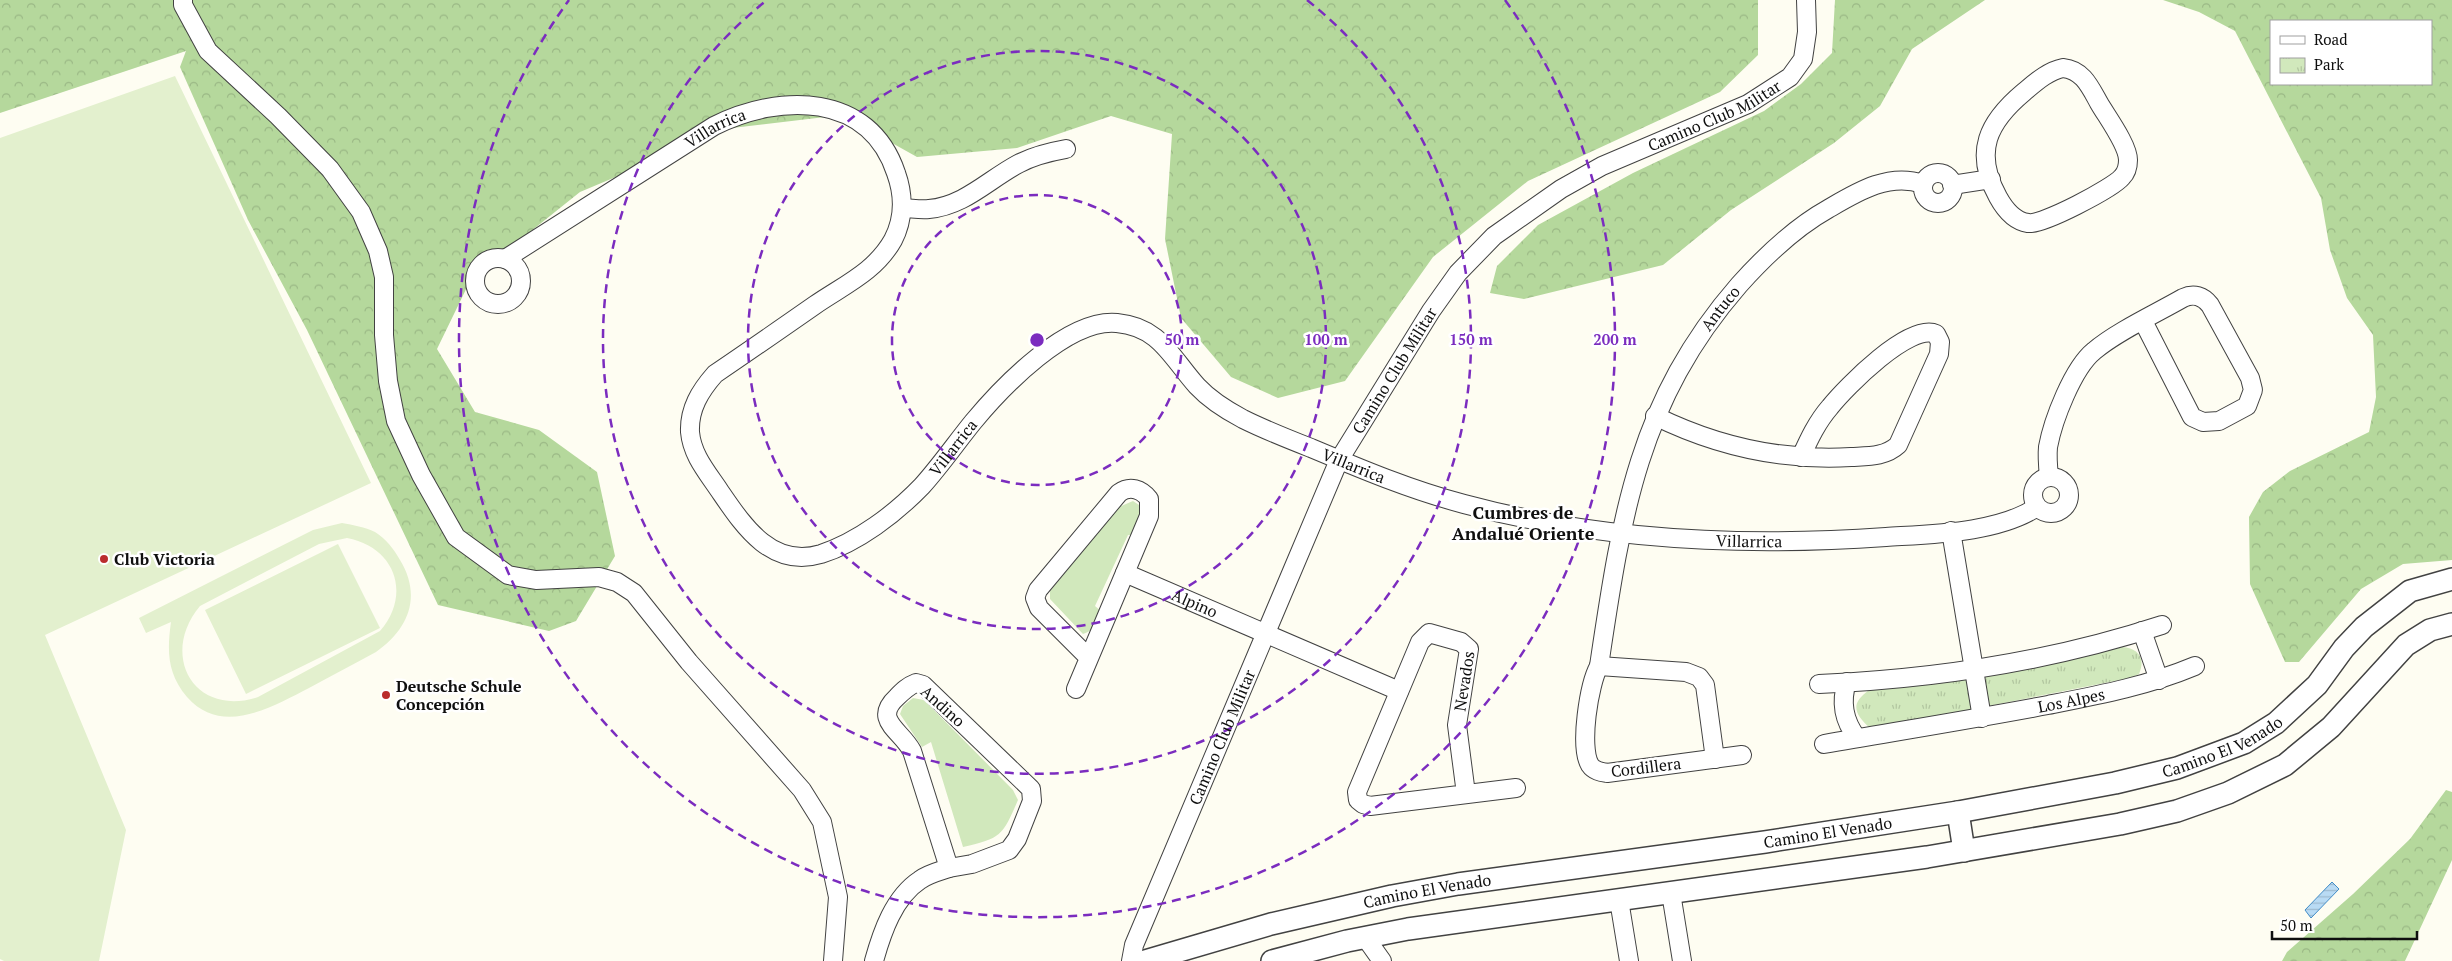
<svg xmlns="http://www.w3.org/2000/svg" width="2452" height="961" viewBox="0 0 2452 961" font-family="'PT Serif',serif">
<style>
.grass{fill:#d1e8bc}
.forest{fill:url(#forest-crowns);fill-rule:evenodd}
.park{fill:url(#park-tufts)}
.pitch{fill:#e3f0ce;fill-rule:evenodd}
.water{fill:url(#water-rules);stroke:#428dc8}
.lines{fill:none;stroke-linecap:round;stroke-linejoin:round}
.minor-casing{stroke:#424242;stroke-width:20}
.tertiary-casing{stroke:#424242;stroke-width:24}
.minor{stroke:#fff;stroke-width:18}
.tertiary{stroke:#fff;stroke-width:21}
.ring{fill:none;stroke:#7b2cbf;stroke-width:2.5;stroke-dasharray:9 6}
.poi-dot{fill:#ba2c2d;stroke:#fff;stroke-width:2}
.labels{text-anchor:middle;stroke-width:5;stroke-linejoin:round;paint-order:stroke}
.street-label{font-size:16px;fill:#0f0f0f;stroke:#fff}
.poi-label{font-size:16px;font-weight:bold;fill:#0f0f0f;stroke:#fff;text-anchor:start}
.neighbourhood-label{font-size:18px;font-weight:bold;fill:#0f0f0f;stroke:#fff}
.centre{fill:#7b2cbf;stroke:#fff;stroke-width:2.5}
.ring-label{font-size:15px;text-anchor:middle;font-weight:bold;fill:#7b2cbf;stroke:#fff;stroke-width:5;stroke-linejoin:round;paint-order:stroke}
</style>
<defs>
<pattern id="forest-crowns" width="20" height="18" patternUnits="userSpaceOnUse" patternTransform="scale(1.25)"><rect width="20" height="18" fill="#b5d89c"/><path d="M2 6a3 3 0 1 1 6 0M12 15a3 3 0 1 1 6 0" fill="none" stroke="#9ab885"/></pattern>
<pattern id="park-tufts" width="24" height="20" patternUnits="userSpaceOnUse" patternTransform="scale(1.25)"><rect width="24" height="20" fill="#d1e8bc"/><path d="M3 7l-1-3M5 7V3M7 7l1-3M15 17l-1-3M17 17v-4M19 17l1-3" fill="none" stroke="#b2c6a0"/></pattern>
<pattern id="water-rules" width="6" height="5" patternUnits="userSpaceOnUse" patternTransform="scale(1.25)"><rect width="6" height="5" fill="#b9dbf4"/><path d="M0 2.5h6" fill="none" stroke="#9ebbd0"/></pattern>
</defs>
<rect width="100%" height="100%" fill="#fefdf2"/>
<path class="grass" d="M1133,501L1139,505L1142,513L1136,535H1128L1095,606L1102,612C1097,622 1094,631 1083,634L1050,599V591L1119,507Z
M913,698L924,700L1013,790L1018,800C1002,837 1001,838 963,847L931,742L922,747L900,714L903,706Z"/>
<path class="forest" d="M0,0H1758V55L1720,92L1528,181L1433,257L1345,381L1278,398L1231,377L1181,318L1165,239L1172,134L1111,116L1017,148L917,157L842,115L732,128L580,192L471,279L437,349L475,412L539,430L597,472L615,556L576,621L549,631L438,605L307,330L248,220L180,67L186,51L0,113Z
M1835,0H1985L1912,49L1880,106L1834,143L1731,210L1663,265L1524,299L1490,293L1497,266L1538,225L1633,173L1764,111L1801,84L1832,53Z
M2163,0H2452V560L2403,564L2361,589L2299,662H2285L2250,584L2249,517L2263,492L2290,471L2369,432L2376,397L2373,335L2347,298L2330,250L2321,198L2235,31L2199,12ZM2271,21H2431V84H2271Z
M2446,790L2452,792V860L2405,961H2282L2287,952L2353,894L2410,839Z"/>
<path class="park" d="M2122,647C2138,648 2146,658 2139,674L2130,678L1877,728H1870C1854,713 1850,704 1869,690L2022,669Z"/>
<path class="pitch" d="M175,76L371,483L45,635L126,830L99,961H4L0,959V138Z
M342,523C353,525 365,527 375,532C386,539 394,549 400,560C422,596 409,629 376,652C354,664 331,676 309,688C272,707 222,737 187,697C167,673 167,651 171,622L146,633L139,618L313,530ZM347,538C395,547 412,594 380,631L258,697C194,718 159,655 200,606L319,544Z
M338,544L380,628L246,694L205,610Z"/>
<path class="water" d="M2332,882L2339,889L2311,918L2305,910Z"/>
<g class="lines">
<g class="minor-casing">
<g id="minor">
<path d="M183,0V5L208,51L278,116L330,169L361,212L378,251L384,277V335L388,381L396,421L421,475L456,537L508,575L536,580L599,577L617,582L634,593L689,662L802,790L822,822L838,897L833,961"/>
<path d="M2063,68C2083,70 2090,87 2099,103C2107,117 2128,145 2128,160C2128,166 2126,173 2122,177C2113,188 2041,226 2028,223C2014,221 2004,208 1998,197C1973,152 1988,122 2024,92C2036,82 2048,71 2063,68Z"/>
<circle cx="1938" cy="188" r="15"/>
<path d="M1952,185L1991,179"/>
<path d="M902,208C910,208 920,210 929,209C964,206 988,180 1018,164C1033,156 1049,152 1066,149"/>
<circle cx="498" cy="281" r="23"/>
<path id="s1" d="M505,259L714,126C780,93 869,92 896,173C904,195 904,219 893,240C875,272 844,285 815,305C782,328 749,351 715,374C700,391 689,409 690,432C692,455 707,472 719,490C743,525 771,569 821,554C858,542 895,514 922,486C940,466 956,443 973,422C1002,387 1068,318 1117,323C1160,327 1171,357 1197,386C1210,400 1226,410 1243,419C1265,430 1288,439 1311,448C1361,469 1411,490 1464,504C1601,541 1745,547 1886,537C1932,534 1998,533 2037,507"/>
<path d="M1655,416C1718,447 1781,461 1851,457C1868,456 1885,457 1898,445L1939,354L1940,342L1936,334C1910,322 1846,387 1830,407C1817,422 1809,439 1801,457"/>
<path d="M2049,477C2048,467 2047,457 2048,447C2053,420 2073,368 2094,351C2116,332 2157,313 2183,298C2194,293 2203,296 2210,305L2250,378L2253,390L2247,406L2219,421L2203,422L2192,417L2143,321"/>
<circle cx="2051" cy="495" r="18"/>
<path d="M1951,531L1982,718"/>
<path id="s2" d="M1125,573L1399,691"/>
<path d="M2142,631L2159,680"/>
<path d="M1599,666L1686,672L1699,677L1705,685L1715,759"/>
<path d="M1847,682C1840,703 1844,721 1857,738"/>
<path d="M916,683L923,685L1031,789L1032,801L1017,839L1009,850L972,864L949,868L912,751C901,730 872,720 897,697C903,691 908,686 916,683Z"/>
<path d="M1819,684C1934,679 2052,661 2162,625"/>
<path d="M1076,689L1149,516V499C1141,489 1130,485 1119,493L1038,590L1035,598L1039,608L1089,658"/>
<path id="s3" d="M1824,744C1899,731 1974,719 2048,705C2099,695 2147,686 2195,666"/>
<path id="s4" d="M1742,755L1607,773C1601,772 1594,771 1590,765C1579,747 1589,684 1599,666C1621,519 1637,402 1739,285C1765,256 1794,228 1828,209C1857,192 1889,172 1923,184"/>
<path id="s5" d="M1466,794L1457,725L1469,649L1461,642L1429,633L1420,642L1357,792L1358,800L1363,804L1370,806L1516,788"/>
<path d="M1671,893L1682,961"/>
<path d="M1619,900L1629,961"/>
<path d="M1365,937L1382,961"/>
<path d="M874,961C882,932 894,897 920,880C928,874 940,871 949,868"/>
<path id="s6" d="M1131,961L1134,945L1339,460L1431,311L1458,273L1494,236L1561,189L1602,166L1748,104L1790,77L1803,59L1807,32L1806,0"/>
</g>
</g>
<g class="tertiary-casing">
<g id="tertiary">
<path d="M1958,812L1964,851"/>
<path id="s7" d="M1145,961L1271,924L1392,896L1458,884L1765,842L1958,812L2115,783L2177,768L2244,743L2276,723L2317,685L2344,648L2364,627L2410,591L2452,579"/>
<path d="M1272,961L1347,941L1408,929L1927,857L2120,824L2177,811L2228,793L2285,765L2331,727L2406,645L2430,630L2452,624"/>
</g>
</g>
<use href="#minor" class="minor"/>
<use href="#tertiary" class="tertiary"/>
</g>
<g class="ring">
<circle cx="1037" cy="340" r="145"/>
<circle cx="1037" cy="340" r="289"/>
<path d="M1307 0A434 434 0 1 1 767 0"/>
<path d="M1505 0A578 578 0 1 1 569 0"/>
</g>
<g class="poi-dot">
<circle cx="104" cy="559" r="5"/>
<circle cx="386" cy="695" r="5"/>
</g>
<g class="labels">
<g class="street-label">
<text dy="6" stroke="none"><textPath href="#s6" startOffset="1068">Camino Club Militar</textPath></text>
<text dy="6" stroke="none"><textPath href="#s1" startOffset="248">Villarrica</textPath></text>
<text dy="6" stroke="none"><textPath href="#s4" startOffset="640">Antuco</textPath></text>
<text dy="6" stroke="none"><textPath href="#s6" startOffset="648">Camino Club Militar</textPath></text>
<text dy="6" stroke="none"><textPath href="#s1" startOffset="1190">Villarrica</textPath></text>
<text dy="6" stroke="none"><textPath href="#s1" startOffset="1685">Villarrica</textPath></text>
<text dy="6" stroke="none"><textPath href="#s1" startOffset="2090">Villarrica</textPath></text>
<text dy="6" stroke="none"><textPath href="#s2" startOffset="76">Alpino</textPath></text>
<text dy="6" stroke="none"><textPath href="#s5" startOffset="114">Nevados</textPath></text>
<text dy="6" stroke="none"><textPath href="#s3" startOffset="251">Los Alpes</textPath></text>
<text transform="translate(943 706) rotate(42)" y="6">Andino</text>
<text dy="6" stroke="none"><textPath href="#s6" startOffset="242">Camino Club Militar</textPath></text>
<text dy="6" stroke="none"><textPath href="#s7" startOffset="1101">Camino El Venado</textPath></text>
<text transform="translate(1646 767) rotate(-7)" y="6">Cordillera</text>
<text dy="6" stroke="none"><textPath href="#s7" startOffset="696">Camino El Venado</textPath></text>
<text dy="6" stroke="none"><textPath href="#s7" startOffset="291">Camino El Venado</textPath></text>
</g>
<g class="poi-label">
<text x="114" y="565">Club Victoria</text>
<text x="396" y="692">Deutsche Schule<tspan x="396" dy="18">Concepción</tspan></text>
</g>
<g class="neighbourhood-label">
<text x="1523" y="519">Cumbres de<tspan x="1523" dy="21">Andalué Oriente</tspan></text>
</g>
</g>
<circle cx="1037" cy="340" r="8" class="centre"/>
<g class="ring-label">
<text x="1182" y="345">50 m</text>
<text x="1326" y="345">100 m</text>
<text x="1471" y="345">150 m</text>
<text x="1615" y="345">200 m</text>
</g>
<rect x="2270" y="20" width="162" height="65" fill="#ffffff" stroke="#9f9f9f"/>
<rect x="2280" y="36" width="25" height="8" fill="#ffffff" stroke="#9f9f9f"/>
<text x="2314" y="45" font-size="15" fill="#0f0f0f">Road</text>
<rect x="2280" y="58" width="25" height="15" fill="url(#park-tufts)" stroke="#9f9f9f"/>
<text x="2314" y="70" font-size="15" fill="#0f0f0f">Park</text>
<path d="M2272 931v8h145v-8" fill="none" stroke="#0f0f0f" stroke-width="2.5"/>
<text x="2280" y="931" font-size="15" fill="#0f0f0f" stroke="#ffffff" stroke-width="4" paint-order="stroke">50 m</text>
</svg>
